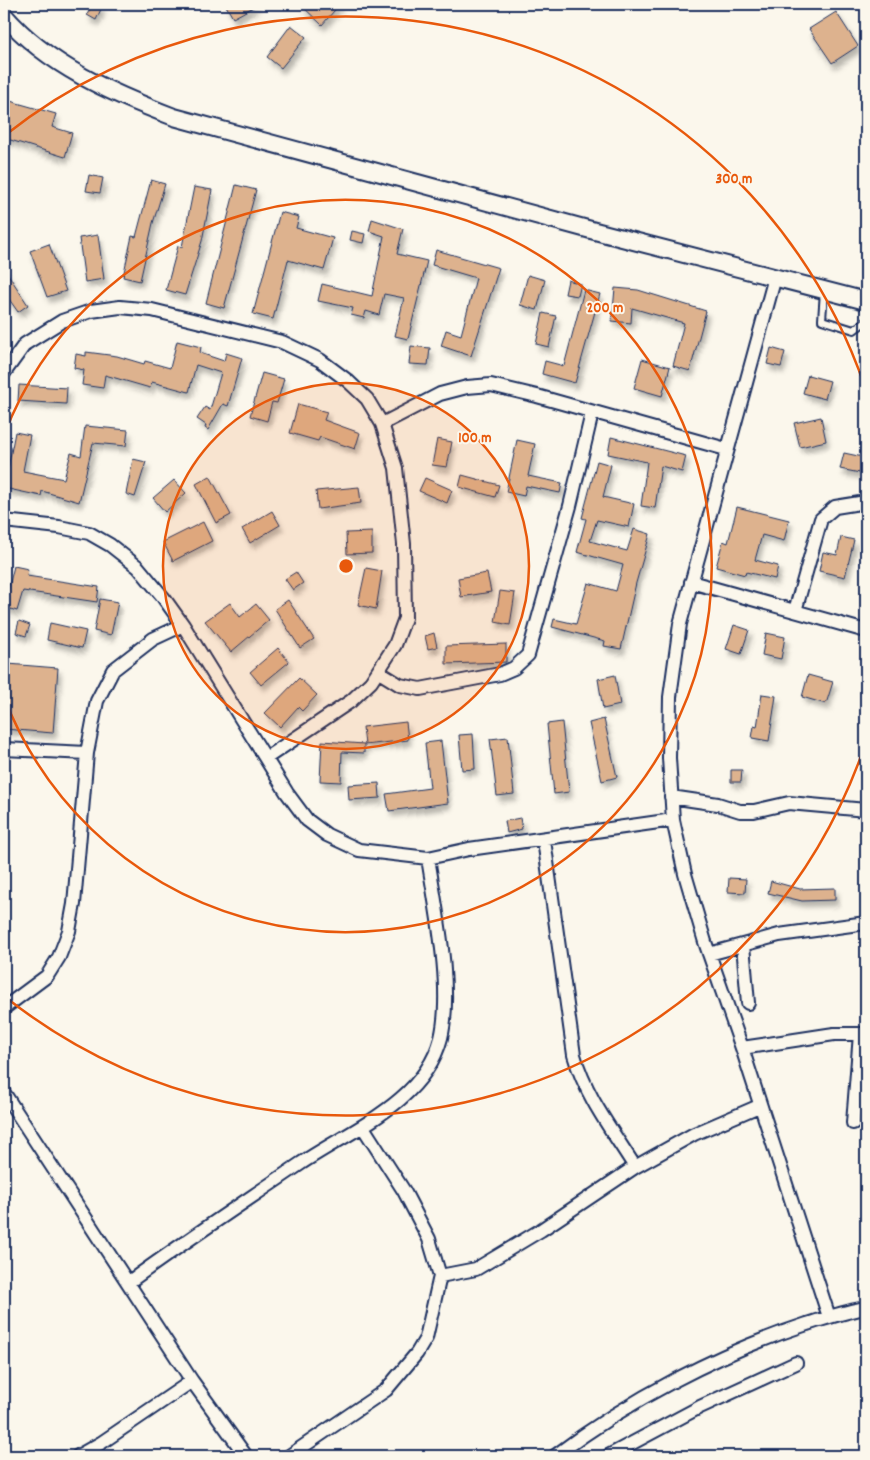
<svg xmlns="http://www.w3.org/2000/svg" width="870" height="1460" viewBox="0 0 870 1460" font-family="Dekko,sans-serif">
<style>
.building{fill:#ddb28e;stroke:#1b2f5e;filter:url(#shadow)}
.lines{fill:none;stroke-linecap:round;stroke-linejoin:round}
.lane-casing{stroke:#1b2f5e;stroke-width:10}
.street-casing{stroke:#1b2f5e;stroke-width:16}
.secondary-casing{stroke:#1b2f5e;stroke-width:20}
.lane{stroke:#fbf7ec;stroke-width:6}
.street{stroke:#fbf7ec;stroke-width:12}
.secondary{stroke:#fbf7ec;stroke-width:16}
.ring{fill:none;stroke:#e8590c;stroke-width:2.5}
.centre{fill:#e8590c;stroke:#fbf7ec;stroke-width:2.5}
.ring-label{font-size:15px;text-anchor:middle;font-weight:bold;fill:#e8590c;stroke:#fbf7ec;stroke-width:4;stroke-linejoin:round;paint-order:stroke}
</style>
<defs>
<filter id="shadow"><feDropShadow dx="3" dy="5.5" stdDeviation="2.5" flood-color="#0004"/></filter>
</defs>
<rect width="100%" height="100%" fill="#fbf7ec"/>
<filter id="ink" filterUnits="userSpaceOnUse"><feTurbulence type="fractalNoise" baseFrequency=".02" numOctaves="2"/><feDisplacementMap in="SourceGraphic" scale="10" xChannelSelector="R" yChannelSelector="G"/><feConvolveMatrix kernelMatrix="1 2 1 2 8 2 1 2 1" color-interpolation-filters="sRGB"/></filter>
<g filter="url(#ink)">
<path class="building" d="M92,4L102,7L96,20L87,15Z
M225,4H259L233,18Z
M300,4H340L322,25Z
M836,12L858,46L832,63L809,29Z
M291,25L306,37L281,68L267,57Z
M10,101L56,114L52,127L72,133L65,157L4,138V122Z
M89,175L103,178L100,193L86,191Z
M151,180L165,184L153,223L140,281L123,277L132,236L136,237Z
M236,185L256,190L224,308L206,303Z
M194,187L212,190L202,241L185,295L166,290L178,246L182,247Z
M280,212L299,217L296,228L333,238L324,270L288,260L273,319L253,314Z
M372,219L403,229L397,254L427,261L408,339L395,336L404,298L384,294L379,315L366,311L364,318L351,315L353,308L318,301L322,284L372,296L384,236L369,231Z
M352,231L365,234L363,243L350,240Z
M98,235L104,279L85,282L79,238Z
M49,244L66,291L47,297L30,251Z
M436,250L499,268L471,356L441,346L446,330L461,335L476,278L432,265Z
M4,268L28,305L18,312L4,292Z
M528,275L545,280L537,310L520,305Z
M568,280L581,284L578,296L565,294Z
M615,288L638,290L706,311L690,371L673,366L684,323L632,308L631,323L612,321Z
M584,290L600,294L575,383L542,374L545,361L564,366Z
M543,313L556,316L549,347L536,344Z
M177,341L201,347L200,353L224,361L226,353L242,358L228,406L223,404L208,430L205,428L206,425L197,419L205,407L210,410L221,373L196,365L189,392L152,382L150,388L105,375L103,388L82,385L84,370L74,368L76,354L86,356V352L117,356L144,364L145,361L170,368Z
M411,346L430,348L428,365L409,364Z
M771,348L785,352L781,367L767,364Z
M642,359L670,367L662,396L634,388Z
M262,373L284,379L277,403L272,402L267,421L250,416Z
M808,375L830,381L825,399L803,393Z
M19,385L67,388L66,404L18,401Z
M298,404L327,412L324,420L360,433L355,449L320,437L318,441L290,433Z
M821,417L826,441L800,447L794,423Z
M85,426L128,430L126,446L93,443L79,502L42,491L41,496L4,488V467L8,468L15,432L30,435L23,471L64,479L71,453L81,456Z
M611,437L686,456L682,472L661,466L655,508L641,506L647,462L608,454Z
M437,439L452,442L447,467L432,465Z
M517,440L535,444L528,476L562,483L560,493L526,486L524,496L506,492Z
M844,453L863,457L860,473L840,469Z
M133,459L146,462L135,497L126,494Z
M597,461L611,465L603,497L634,504L629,527L597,520L590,541L627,551L634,529L650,534L636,583L621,649L604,646L605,641L552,627L554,619L576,624L588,583L616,591L623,565L577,552L586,519L582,518Z
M462,475L499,485L495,497L459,487Z
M210,476L231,515L216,523L196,484Z
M425,478L452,490L447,503L419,491Z
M174,480L186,493L165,512L153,498Z
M359,487L361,503L318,509L316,491Z
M737,507L789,520L784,541L762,535L755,560L778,566L775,579L746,572L745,575L716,567L723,541L728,543Z
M272,511L280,525L250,543L242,529Z
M203,522L212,541L173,561L163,542Z
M372,532V553L347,554L346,533Z
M841,537L854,540L845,577L819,571L823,552L837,555Z
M14,566L28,569L27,576L99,587L97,602L23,591L17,611L4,607Z
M366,568L382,571L376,609L358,605Z
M296,572L303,583L293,590L285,579Z
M487,573L491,592L461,597L458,578Z
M500,591L515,593L510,625L495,622Z
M100,599L118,602L111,635L94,631Z
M288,600L314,639L300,648L275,609Z
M230,603L240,617L256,604L269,620L231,652L205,621Z
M19,621L30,625L26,636L16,633Z
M50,623L86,631L82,648L47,640Z
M734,625L749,630L741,654L726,649Z
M434,633L437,647L428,649L425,636Z
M766,633L785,637L781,659L762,655Z
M506,644V662L446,664V646Z
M278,648L289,662L261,685L250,672Z
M8,664L58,668L53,733L4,729Z
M615,675L620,705L603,709L598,679Z
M808,675L833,682L826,704L802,697Z
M299,678L317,695L302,711L298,707L280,727L265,713Z
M762,694L776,696L769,741L752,738L754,726L757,727Z
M604,719L617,777L602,781L589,723Z
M406,722L408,740L365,745L363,727Z
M562,722L569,792L554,794L547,724Z
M473,734L475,769L462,770L459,735Z
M508,737L514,794L497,796L490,739Z
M322,741L364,744V753L342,752L341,782L320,781Z
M441,741L448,803L389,811L386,794L430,788L425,743Z
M731,770H742L741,782H731Z
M379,783L380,798L349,800L348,785Z
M520,818L522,829L507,833L505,821Z
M729,878L746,879L745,893L728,892Z
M771,881L800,889L835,888V900L802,901L768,893Z"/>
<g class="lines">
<g class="lane-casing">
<path id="lane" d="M824,291L822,320L854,330L866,321"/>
</g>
<g class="street-casing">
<path id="street" d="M775,277L680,624L670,697L669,758L673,820L685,874L705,942L742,1048L829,1317
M4,373L25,344L62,321L91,311L120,307L152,310L282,342L320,360L348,381L367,399L382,424L396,468L404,544L405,618L395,645L371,682L351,701L266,758
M382,424L440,394L467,387L491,385L537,396L726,449
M4,521L59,527L89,533L110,545L138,567L163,597L183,625L287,793L307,820L327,835L359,850L428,858L469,849L673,820
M691,582L866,631
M795,611L821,519L835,507L866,502
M379,672L400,685L420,689L500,674L514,668L528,655L570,506L592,413
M4,749L87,753
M671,797L718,804L740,811H754L789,803L866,810
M544,840L574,1055C586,1097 612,1130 635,1167
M743,945L748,1003
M709,954L779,935L866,923
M4,1008L47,976L59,957L69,931L74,904L87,753L97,701L113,670L153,639L183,625
M742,1048L834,1034H866
M4,1093L192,1381L246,1456
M853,1123L860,1034
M440,1276L476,1269L541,1230L635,1167L694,1134L759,1106
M129,1282C185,1241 243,1203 300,1164C350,1130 424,1103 441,1038C453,989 436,909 428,858
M78,1456L101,1443L192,1381
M289,1456L386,1390L417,1353L426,1338L440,1276L429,1239L404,1191L363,1127
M555,1456C629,1400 718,1353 807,1324C827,1318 846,1311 866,1308
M608,1456L700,1407L796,1363"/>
</g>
<g class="secondary-casing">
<path id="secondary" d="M4,15C48,66 113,94 174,117L591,230L866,301"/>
</g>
<use href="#lane" class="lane"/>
<use href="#street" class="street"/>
<use href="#secondary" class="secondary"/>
</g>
</g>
<circle cx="346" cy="566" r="183" fill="#e8590c" fill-opacity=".12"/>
<g class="ring">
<circle cx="346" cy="566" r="183"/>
<path d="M4 435A366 366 0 1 1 4 697"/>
<path d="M865 745A549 549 0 0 1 4 996M4 136A549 549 0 0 1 865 387"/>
</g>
<circle cx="346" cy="566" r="8" class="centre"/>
<g class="ring-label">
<text x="734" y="183">300 m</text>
<text x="605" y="312">200 m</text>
<text x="475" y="442">100 m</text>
</g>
<rect width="870" height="1460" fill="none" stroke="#fbf7ec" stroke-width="20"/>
<rect x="10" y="10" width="850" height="1440" fill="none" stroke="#1b2f5e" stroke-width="2" filter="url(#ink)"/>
</svg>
